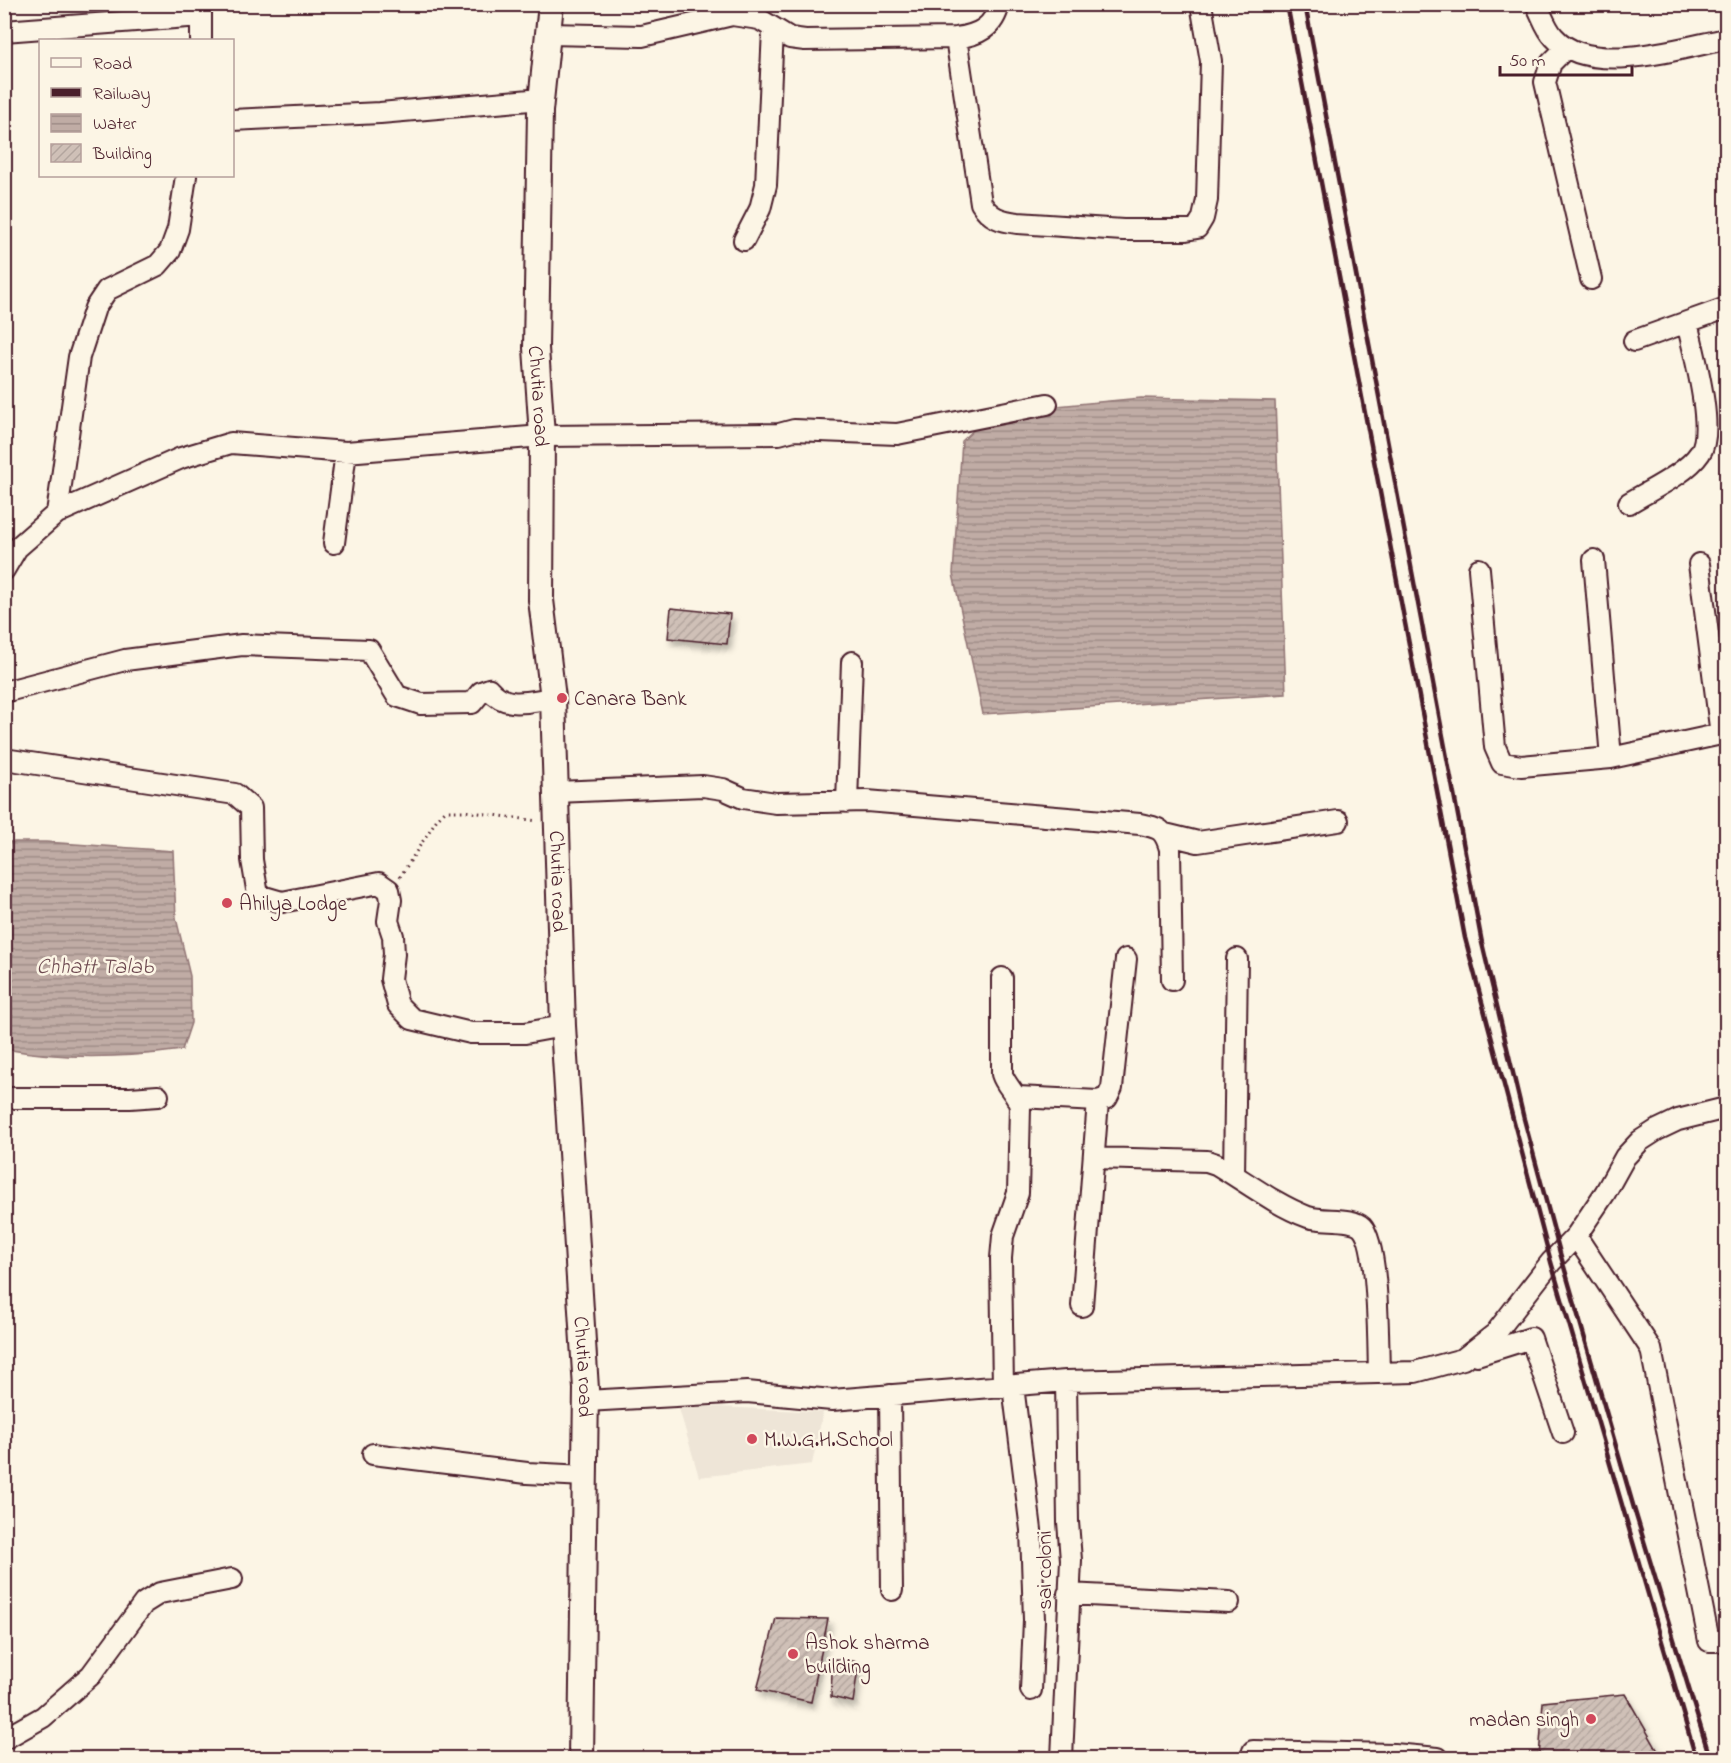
<svg xmlns="http://www.w3.org/2000/svg" width="1731" height="1763" viewBox="0 0 1731 1763" font-family="'Indie Flower',sans-serif">
<style>
.built{fill:#eee5d7}
.water{fill:url(#water-rules);stroke:#917474;stroke-width:1.5}
.building{fill:url(#building-hatch);stroke:#4a1f2b;stroke-width:1.5;filter:url(#shadow)}
.lines{fill:none;stroke-linecap:round;stroke-linejoin:round}
.minor-casing{stroke:#4a1f2b;stroke-width:24}
.tertiary-casing{stroke:#4a1f2b;stroke-width:28}
.path{stroke:#4a1f2b;stroke-width:3;stroke-dasharray:1.5 4.5;stroke-linecap:butt}
.minor{stroke:#fcf5e5;stroke-width:20}
.tertiary{stroke:#fcf5e5;stroke-width:24}
.rail{stroke:#4a1f2b;stroke-width:4.5}
.poi-dot{fill:#d1495b;stroke:#fcf5e5;stroke-width:2}
.labels{text-anchor:middle;stroke-width:5;stroke-linejoin:round;paint-order:stroke}
.street-label{font-size:21px;fill:#4a1f2b;stroke:#fcf5e5}
.poi-label{font-size:21px;fill:#4a1f2b;stroke:#fcf5e5;text-anchor:start}
.water-label{font-size:22px;font-style:italic;fill:#6d4950;stroke:#fcf5e5}
</style>
<defs>
<pattern id="water-rules" width="6" height="5" patternUnits="userSpaceOnUse" patternTransform="scale(1.5)"><rect width="6" height="5" fill="#c0aca5"/><path d="M0 2.5h6" fill="none" stroke="#9e8b87"/></pattern>
<pattern id="building-hatch" width="6" height="6" patternUnits="userSpaceOnUse" patternTransform="scale(1.5)"><rect width="6" height="6" fill="#cfc0b7"/><path d="M-1 1l2-2M0 6l6-6M5 7l2-2" fill="none" stroke="#b3a59e"/></pattern>
<filter id="shadow"><feDropShadow dx="3.5" dy="6" stdDeviation="3" flood-color="#0004"/></filter>
</defs>
<rect width="100%" height="100%" fill="#fcf5e5"/>
<filter id="ink" filterUnits="userSpaceOnUse"><feTurbulence type="fractalNoise" baseFrequency=".0167" numOctaves="2"/><feDisplacementMap in="SourceGraphic" scale="12" xChannelSelector="R" yChannelSelector="G"/><feConvolveMatrix kernelMatrix="1 2 1 2 8 2 1 2 1" color-interpolation-filters="sRGB"/></filter>
<g filter="url(#ink)">
<path class="built" d="M678,1405L823,1412L812,1464L699,1477Z"/>
<path class="water" d="M1141,398L1275,401L1286,694L983,714L953,574L962,441L993,412Z
M5,842H46L173,851L176,918L190,976L191,1023L182,1050C123,1058 64,1060 5,1049Z"/>
<path class="building" d="M671,608L730,614L727,644L668,638Z
M776,1618L828,1619L811,1702L757,1690Z
M835,1659L859,1662L853,1702L831,1697L832,1671Z
M1625,1694L1658,1751L1660,1758H1539L1543,1702Z"/>
<g class="lines">
<g class="minor-casing">
<path id="minor" d="M1536,4C1542,15 1546,29 1554,37C1589,77 1680,48 1726,39
M4,31L201,16
M548,34L642,36L732,15L759,19L790,38L805,40L956,38C978,35 994,28 999,4
M956,38L981,203C990,218 1001,221 1018,223L1123,230H1186L1197,228L1203,218L1207,200L1211,61L1201,4
M201,40V4
M1566,48L1551,63L1545,82L1591,279
M232,120L380,113L542,99
M744,240L760,209L766,185L773,29
M1634,341L1726,308
M1629,503C1650,490 1686,474 1700,453C1716,430 1693,350 1687,322
M57,513L79,357L95,308L107,290L158,265L170,251L178,229L186,176
M334,543L346,452
M1594,560L1611,758
M1699,564L1721,735
M1479,569L1495,747L1502,763L1521,766L1611,758L1726,733
M4,570L17,548L57,513L181,458L231,443L346,452L542,436L779,434L794,430L897,434L1047,404
M4,692L125,660L242,645L369,650L397,696L421,704L472,703L481,692L489,689C507,710 528,701 553,698
M4,759L235,794L251,808L252,860L258,895L282,902L379,883L389,890L391,900L388,921L393,936L394,954L391,979L398,1005L412,1019L471,1033H525L563,1026
M556,792L703,786L723,789L743,798L776,803L867,801L1140,824C1160,828 1164,829 1170,849L1172,980
M847,802L852,662
M1165,834L1198,842L1338,821
M1002,978V1074C1006,1087 1017,1093 1020,1107L1018,1193L1003,1236L1001,1258L1003,1387
M1018,1097L1098,1101L1107,1098L1112,1088L1126,959
M4,1098H130L158,1096
M1094,1158L1207,1161L1216,1164C1246,1182 1276,1205 1308,1217C1323,1222 1352,1217 1362,1227C1379,1245 1378,1345 1379,1373
M1234,1175L1237,959
M1576,1236L1651,1349L1709,1641H1726
M1082,1306L1098,1101
M1477,1355L1531,1338L1563,1433
M1013,1386L1031,1530L1034,1620L1031,1690
M890,1395L892,1590
M586,1401L747,1392L832,1400L1066,1381L1415,1372L1463,1359L1495,1334L1551,1262L1576,1236L1605,1193L1625,1157L1640,1141L1657,1130L1678,1120L1726,1108
M373,1454L527,1473L585,1476
M1068,1594L1229,1602
M4,1739L43,1717L91,1675L144,1603L160,1593L232,1579
M1062,1758L1071,1560L1068,1522L1066,1381
M1251,1758L1253,1751L1394,1754L1438,1758"/>
</g>
<g class="tertiary-casing">
<g id="tertiary">
<path id="s1" d="M551,4L540,111L536,348L542,436L541,600L553,698L563,1026L586,1389L581,1758"/>
</g>
</g>
<path class="path" d="M400,877L437,819L445,811H464L538,821"/>
<use href="#minor" class="minor"/>
<use href="#tertiary" class="tertiary"/>
<path class="rail" d="M1287,4L1465,938L1551,1262L1696,1758
M1305,4L1482,943L1524,1119L1560,1253L1633,1505L1710,1758"/>
</g>
</g>
<g class="poi-dot">
<circle cx="562" cy="698" r="6"/>
<circle cx="227" cy="903" r="6"/>
<circle cx="752" cy="1439" r="6"/>
<circle cx="793" cy="1654" r="6"/>
<circle cx="1591" cy="1719" r="6"/>
</g>
<g class="labels">
<g class="street-label">
<text dy="7" stroke="none"><textPath href="#s1" startOffset="393">Chutia road</textPath></text>
<text dy="7" stroke="none"><textPath href="#s1" startOffset="879">Chutia road</textPath></text>
<text dy="7" stroke="none"><textPath href="#s1" startOffset="1365">Chutia road</textPath></text>
<text transform="translate(1044 1570) rotate(-90)" y="7">sai coloni</text>
</g>
<g class="poi-label">
<text x="574" y="705">Canara Bank</text>
<text x="239" y="910">Ahilya Lodge</text>
<text x="764" y="1446">M.W.G.H.School</text>
<text x="805" y="1649">Ashok sharma<tspan x="805" dy="24">building</tspan></text>
<text x="1579" y="1726" text-anchor="end">madan singh</text>
</g>
<g class="water-label">
<text x="95" y="973">Chhatt Talab</text>
</g>
</g>
<rect width="1731" height="1763" fill="none" stroke="#fcf5e5" stroke-width="24"/>
<rect x="12" y="12" width="1707" height="1739" fill="none" stroke="#4a1f2b" stroke-width="2" filter="url(#ink)"/>
<rect x="39" y="39" width="195" height="138" fill="#fcf5e5" stroke="#b59f9b" stroke-width="1.5"/>
<rect x="51" y="58" width="30" height="9" fill="#fcf5e5" stroke="#b59f9b" stroke-width="1.5"/>
<text x="93" y="69" font-size="18" fill="#4a1f2b">Road</text>
<rect x="51" y="88" width="30" height="9" fill="#4a1f2b" stroke="#b59f9b" stroke-width="1.5"/>
<text x="93" y="99" font-size="18" fill="#4a1f2b">Railway</text>
<rect x="51" y="114" width="30" height="18" fill="url(#water-rules)" stroke="#b59f9b" stroke-width="1.5"/>
<text x="93" y="129" font-size="18" fill="#4a1f2b">Water</text>
<rect x="51" y="144" width="30" height="18" fill="url(#building-hatch)" stroke="#b59f9b" stroke-width="1.5"/>
<text x="93" y="159" font-size="18" fill="#4a1f2b">Building</text>
<path d="M1500 66v9h132v-9" fill="none" stroke="#4a1f2b" stroke-width="3"/>
<text x="1509" y="66" font-size="18" fill="#4a1f2b" stroke="#fcf5e5" stroke-width="4.5" paint-order="stroke">50 m</text>
</svg>
